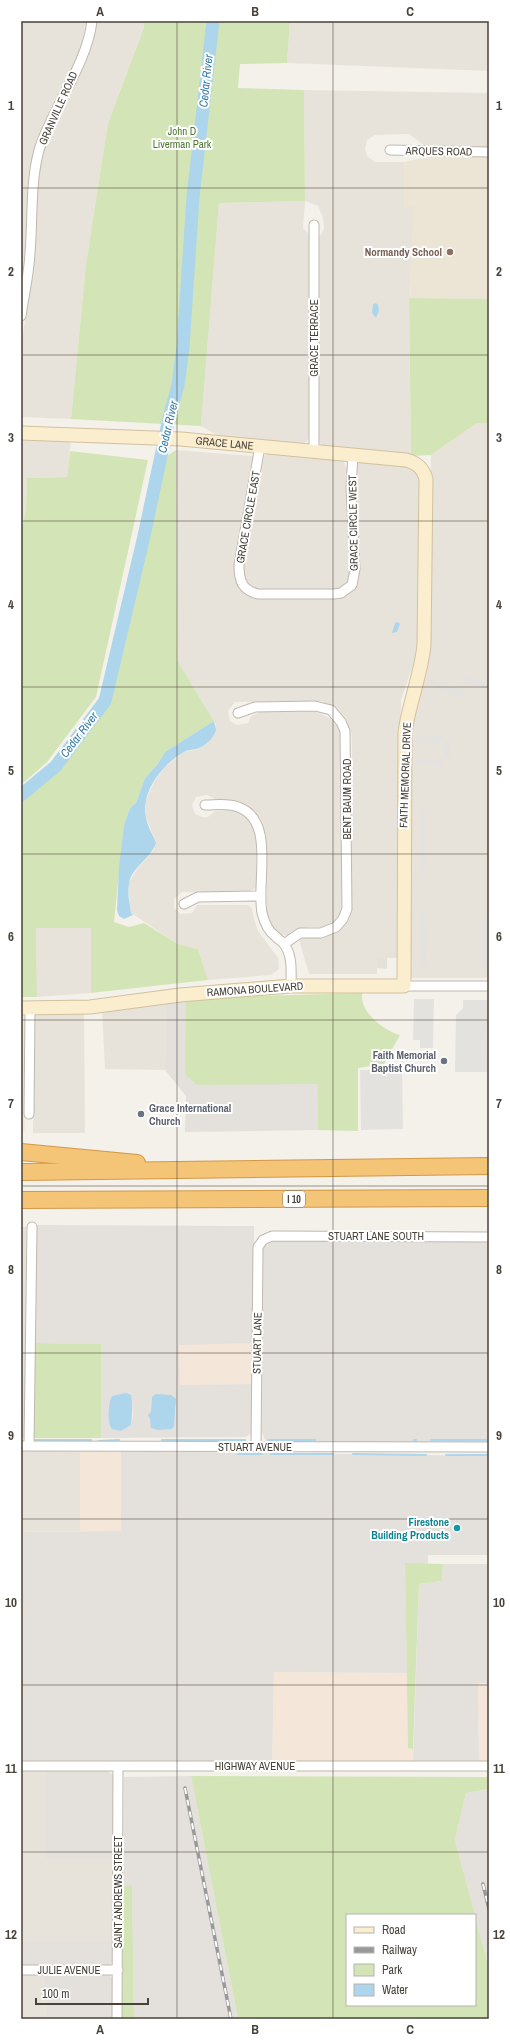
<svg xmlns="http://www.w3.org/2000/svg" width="510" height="2040" viewBox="0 0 510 2040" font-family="'Archivo Narrow',sans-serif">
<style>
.residential{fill:#e8e3da}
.commercial{fill:#f4e7d9}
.industrial{fill:#e4e0dc;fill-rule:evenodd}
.education{fill:#ece5d6}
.green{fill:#d3e5b7}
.parking{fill:#e4e2df}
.water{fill:#add5ec}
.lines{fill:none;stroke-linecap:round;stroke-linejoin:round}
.stream{stroke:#add5ec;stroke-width:2}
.river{stroke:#add5ec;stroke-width:13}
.street-casing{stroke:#bfb8ae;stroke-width:11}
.secondary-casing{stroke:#d1c19e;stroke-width:15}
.highway-casing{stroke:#d39847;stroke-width:18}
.street{stroke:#fff;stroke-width:9}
.secondary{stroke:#fbeecf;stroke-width:13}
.highway{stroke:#f4c477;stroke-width:16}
.rail-casing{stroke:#999;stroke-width:3.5}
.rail{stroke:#fff;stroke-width:2;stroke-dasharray:6;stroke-linecap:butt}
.grid{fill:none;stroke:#484239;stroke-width:1;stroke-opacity:0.55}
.education-dot{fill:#8d6e63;stroke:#fff;stroke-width:1.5}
.worship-dot{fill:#6b7280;stroke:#fff;stroke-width:1.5}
.culture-dot{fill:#0f9aa8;stroke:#fff;stroke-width:1.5}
.labels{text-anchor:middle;stroke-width:4;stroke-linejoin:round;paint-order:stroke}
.shield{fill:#fff;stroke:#7f7b74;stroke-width:1}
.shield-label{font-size:10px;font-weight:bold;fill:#484239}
.street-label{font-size:11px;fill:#484239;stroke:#fff}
.park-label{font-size:11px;fill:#4e7730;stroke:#fff}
.education-label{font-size:11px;font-weight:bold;fill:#785e54;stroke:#fff;text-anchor:end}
.worship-label{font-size:11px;font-weight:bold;fill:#5b616d;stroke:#fff;text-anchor:end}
.culture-label{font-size:11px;font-weight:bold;fill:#0d838f;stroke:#fff;text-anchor:end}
.water-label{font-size:12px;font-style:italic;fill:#377ca6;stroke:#fff}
.neatline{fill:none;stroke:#484239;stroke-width:1.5}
.grid-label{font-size:13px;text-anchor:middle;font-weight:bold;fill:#484239}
</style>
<rect width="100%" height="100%" fill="#f4f1eb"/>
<path class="residential" d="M21,21H87L80,50L40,137L28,180L24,275L21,293Z
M96,21H144V26L108,123L86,264L71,419L21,417V347L35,255V203L39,167L49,136L83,64Z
M290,21H489V71L287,63Z
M304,90L489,93V147L425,146L409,134L375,135L367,140L365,149L367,156L375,162H404V207L415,206L409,298L411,456L322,446L318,440V240L324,229L323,217L318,206L305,201L303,228L308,233L310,242V437L306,442L298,446L224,439L201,426L219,203L305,201Z
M477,423H489V978H410V734L428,659L431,455Z
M21,437L71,439L67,477L27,478L26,508L21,534Z
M176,450L253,456L254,468L234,573L240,590L252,597H337L358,572L355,470L357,464L362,460L414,468L421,481V642L401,700L398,958H377V974H309L299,940L308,937L322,938L331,934L341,929L349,920L352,910V743L351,731L346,719L338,711L322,701L235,702L228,711L230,721L237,725L248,723L251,716L260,712H316L330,718L339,726L342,738L343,905L340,916L334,923L325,927H310L297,929L288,936L281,934L270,925L267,913L266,837L262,820L249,807L234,800L219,801L207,795L196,797L192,805L195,814L202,817H208L215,811L233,810L243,814L251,822L256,834V888L248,892H182L174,899V908L181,914L192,913L197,905H248L252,908L254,919L258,931L278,958L279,969L271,975L208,980L198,949L178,944L131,913L128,884L137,869L154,850L156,843L146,817L145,802L154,782L165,767L184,752L198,749L208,743L216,724L177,660Z
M268,453L338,457L344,462L347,470L351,571L350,578L341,589L333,591H257L245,583L242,570L264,456Z
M36,928H91V993L37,997Z
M166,1000L165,1070L105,1069L102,1010Z
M84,1011L85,1133H33V1015L39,1012Z
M21,1450L80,1451V1531L21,1532Z
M21,1769H46V1858H115L114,1942H21Z
M21,1974H43L46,2019H21Z"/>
<path class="commercial" d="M21,1014L26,1019L25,1131H21Z
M489,1017V1132H488Z
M254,1343V1384L180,1385L179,1344Z
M80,1451H121V1531H80Z
M274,1672L407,1673L408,1748L413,1749V1762H272Z
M478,1683H489V1761H479Z"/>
<path class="industrial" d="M377,958H387V969L377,968Z
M186,998L197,1085L317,1083L318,1130L185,1132L186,1096L165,1070L166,1000Z
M35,1225L254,1226V1343L179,1345L180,1385L254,1384L253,1432L246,1437L101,1438V1344L34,1343ZM152,1397L176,1405L174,1427L172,1429L158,1430L151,1428ZM132,1403L133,1415L131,1425L121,1431Z
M21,1227H26L25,1437H21Z
M273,1241H489V1444L266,1442L262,1432L263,1248Z
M121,1451L489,1456V1555H428V1564H405L407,1673L274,1672L272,1762L21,1761V1532L121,1531Z
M443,1564H489V1683H478L479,1761L413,1762L419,1584L442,1581Z
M46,1769H105L112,1774L115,1779V1858H46Z
M191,1776L238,2019H134L132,1885L123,1886L124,1777Z
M489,1789V1968L455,1840L466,1793Z
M21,1942H114V1961L106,1968H21Z
M43,1974H108L114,1980L113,2019H46Z"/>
<path class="education" d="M430,156L489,157V299L409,298L414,207H404V162Z"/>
<path class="green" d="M144,21H290L287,63L240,64L238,88L304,90L305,201L219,203L201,426L71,419L86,264L108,123L144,27Z
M409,298L489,299V423H477L431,455L411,456Z
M176,450L177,660L214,721L165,752L157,765L145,778L136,803L130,808L124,825L114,922L129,927L144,923L178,944L198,949L208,980L91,993V928H36L37,997H21V801L59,769L110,703L167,456Z
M70,451L148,460L96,697L47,762L21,785V534L26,508L27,478L67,477Z
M362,993C362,997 362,1002 364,1006C369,1018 387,1032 400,1035L384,1064L358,1068V1131L318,1130L317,1084L197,1085L185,1074L186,998Z
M34,1343L101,1344V1438H32Z
M405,1563L443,1564L442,1581L419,1584L413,1749L408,1748Z
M191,1776L489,1777V1789L466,1793L455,1840L475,1915H347V2005H475V1916L489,1968V2019H238Z
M132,1885L134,2019H122L123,1886Z"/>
<path class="parking" d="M464,676L489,683V690L462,682Z
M430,679L465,691L462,698L428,685Z
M416,736H442V743H416Z
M443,742H450V758H443Z
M416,759H443V766H416Z
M424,805L425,870L421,874L420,809Z
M424,907L426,964L421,967V911Z
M481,920H489L488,964H481Z
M414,999H434L433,1048H420V1040H413Z
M463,1000H488L487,1072H455L456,1015L463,1008Z
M360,1070H402L403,1129L361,1130Z"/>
<path class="water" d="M376,303L378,305L379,311L376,318L372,313L373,304Z
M398,622L400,624L397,632L392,633L395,623Z
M214,721L216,730C213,738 208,744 199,748C195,750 189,749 184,752C164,763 140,792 146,817C147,826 153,835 156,843C151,859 131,867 129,884C127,893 130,904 131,913L133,915L124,919L119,916L117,910L119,867L124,825L130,808L136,803L145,778L157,765L165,752Z
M126,1393L131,1395C133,1406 132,1415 131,1425L121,1431L112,1429C107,1423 108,1404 112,1396Z
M156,1394L171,1395L176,1399L174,1427L172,1429L158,1430L151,1428L150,1419L148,1415L151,1412L152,1397Z"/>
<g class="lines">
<path class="stream" d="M35,1440H91
M162,1440H245
M268,1440H315
M414,1440H416
M431,1440H489
M99,1441L119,1440
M238,1454H262
M271,1454H333
M353,1454L426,1455
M446,1455H489"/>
<path class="river" d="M21,795L56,766L105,701L144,536L169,418L178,385L183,347L193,197L213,21"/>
<g class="street-casing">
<path id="street" d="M390,150L489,152
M314,225V451
M21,316C24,295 29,274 30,253C33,218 30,184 39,150C52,108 87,65 92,21
M260,446L239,565C239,581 242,590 258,594H334L341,593L352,585L355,569L351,487L353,455
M238,713L255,707L315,706L331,710L341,722L345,731L347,909L343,919L336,927L321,933H300L284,944
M205,805C216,805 228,803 238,807C276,820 256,882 262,913C264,921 268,931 275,936C278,939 282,941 284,944C293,956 291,972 291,986
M184,904L198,897L261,896
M404,986H489
M29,1114L30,1009
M21,1446L489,1447
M29,1446L32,1227
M256,1447L258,1247L263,1240L272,1236L489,1237
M21,1766H489
M21,1970H118
M117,2019L118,1766"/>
</g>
<g class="secondary-casing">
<g id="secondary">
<path id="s1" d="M21,433L181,439L406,460C417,463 423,468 426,479L424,645C421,675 409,703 405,732L404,986H291L180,995L90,1007L21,1008"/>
</g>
</g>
<g class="highway-casing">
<path id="highway" d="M21,1152L137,1163
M21,1172L489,1166
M21,1200L489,1198"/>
</g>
<use href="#street" class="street"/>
<use href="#secondary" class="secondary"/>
<use href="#highway" class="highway"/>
<g class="rail-casing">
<path id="rail" d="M185,1788L231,2019
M483,1884L489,1909"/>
</g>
<use href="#rail" class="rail"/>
</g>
<path class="grid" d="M177,21V2019M333,21V2019M21,188H489M21,355H489M21,521H489M21,687H489M21,854H489M21,1020H489M21,1186H489M21,1353H489M21,1519H489M21,1685H489M21,1852H489"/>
<circle class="education-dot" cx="450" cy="252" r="4"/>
<g class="worship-dot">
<circle cx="444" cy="1061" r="4"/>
<circle cx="141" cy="1114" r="4"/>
</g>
<circle class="culture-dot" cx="457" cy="1528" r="4"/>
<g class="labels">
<rect class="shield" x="283" y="1191" width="22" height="16" rx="3"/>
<g class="shield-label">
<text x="294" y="1203">I 10</text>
</g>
<g class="street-label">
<text transform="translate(58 108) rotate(-66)" y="4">GRANVILLE ROAD</text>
<text transform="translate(439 151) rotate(1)" y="4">ARQUES ROAD</text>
<text transform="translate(314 338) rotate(-90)" y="4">GRACE TERRACE</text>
<text dy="4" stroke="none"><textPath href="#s1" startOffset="204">GRACE LANE</textPath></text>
<text transform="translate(248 517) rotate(-80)" y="4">GRACE CIRCLE EAST</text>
<text transform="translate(353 523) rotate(-91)" y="4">GRACE CIRCLE WEST</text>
<text transform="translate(405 775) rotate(-88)" y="4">FAITH MEMORIAL DRIVE</text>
<text transform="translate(347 799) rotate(-90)" y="4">BENT BAUM ROAD</text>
<text transform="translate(255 989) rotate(-4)" y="4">RAMONA BOULEVARD</text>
<text x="376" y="1240">STUART LANE SOUTH</text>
<text transform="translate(257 1343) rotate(-89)" y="4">STUART LANE</text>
<text x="255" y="1451">STUART AVENUE</text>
<text x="255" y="1770">HIGHWAY AVENUE</text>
<text transform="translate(118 1892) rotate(-90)" y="4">SAINT ANDREWS STREET</text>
<text x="69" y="1974">JULIE AVENUE</text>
</g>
<g class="park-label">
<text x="182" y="135">John D<tspan x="182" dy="13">Liverman Park</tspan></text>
</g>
<g class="education-label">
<text x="442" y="256">Normandy School</text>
</g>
<g class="worship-label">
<text x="436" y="1059">Faith Memorial<tspan x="436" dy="13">Baptist Church</tspan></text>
<text x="149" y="1112" text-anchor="start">Grace International<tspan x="149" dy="13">Church</tspan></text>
</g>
<g class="culture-label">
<text x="449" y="1526">Firestone<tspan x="449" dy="13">Building Products</tspan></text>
</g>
<g class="water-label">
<text transform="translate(206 81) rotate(-84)" y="4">Cedar River</text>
<text transform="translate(168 427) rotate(-77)" y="4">Cedar River</text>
<text transform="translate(79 735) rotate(-53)" y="4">Cedar River</text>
</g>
</g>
<rect width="510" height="2040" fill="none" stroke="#ffffff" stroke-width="44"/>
<rect x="346" y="1914" width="130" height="92" fill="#ffffff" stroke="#b6b3b0"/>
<rect x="354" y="1927" width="20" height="6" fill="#fbeecf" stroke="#b6b3b0"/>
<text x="382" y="1934" font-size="12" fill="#484239">Road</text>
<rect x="354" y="1947" width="20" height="6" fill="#999999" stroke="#b6b3b0"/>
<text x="382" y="1954" font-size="12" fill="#484239">Railway</text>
<rect x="354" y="1964" width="20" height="12" fill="#d3e5b7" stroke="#b6b3b0"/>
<text x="382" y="1974" font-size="12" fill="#484239">Park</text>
<rect x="354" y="1984" width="20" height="12" fill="#add5ec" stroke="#b6b3b0"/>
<text x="382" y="1994" font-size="12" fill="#484239">Water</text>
<path d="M36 1998v6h112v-6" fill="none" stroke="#484239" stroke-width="2"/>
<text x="42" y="1998" font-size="12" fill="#484239" stroke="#ffffff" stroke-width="3" paint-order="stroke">100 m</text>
<rect x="22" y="22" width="466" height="1996" class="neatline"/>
<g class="grid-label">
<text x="100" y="16">A</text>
<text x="255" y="16">B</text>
<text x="410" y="16">C</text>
<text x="11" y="110">1</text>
<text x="499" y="110">1</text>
<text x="11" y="276">2</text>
<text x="499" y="276">2</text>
<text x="11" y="442">3</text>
<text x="499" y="442">3</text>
<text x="11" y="609">4</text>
<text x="499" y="609">4</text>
<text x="11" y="775">5</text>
<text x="499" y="775">5</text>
<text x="11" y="941">6</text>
<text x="499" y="941">6</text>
<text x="11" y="1108">7</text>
<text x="499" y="1108">7</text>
<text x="11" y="1274">8</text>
<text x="499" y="1274">8</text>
<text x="11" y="1440">9</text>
<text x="499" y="1440">9</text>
<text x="11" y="1607">10</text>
<text x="499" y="1607">10</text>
<text x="11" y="1773">11</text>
<text x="499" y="1773">11</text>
<text x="11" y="1939">12</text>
<text x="499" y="1939">12</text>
<text x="100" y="2034">A</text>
<text x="255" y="2034">B</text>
<text x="410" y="2034">C</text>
</g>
</svg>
